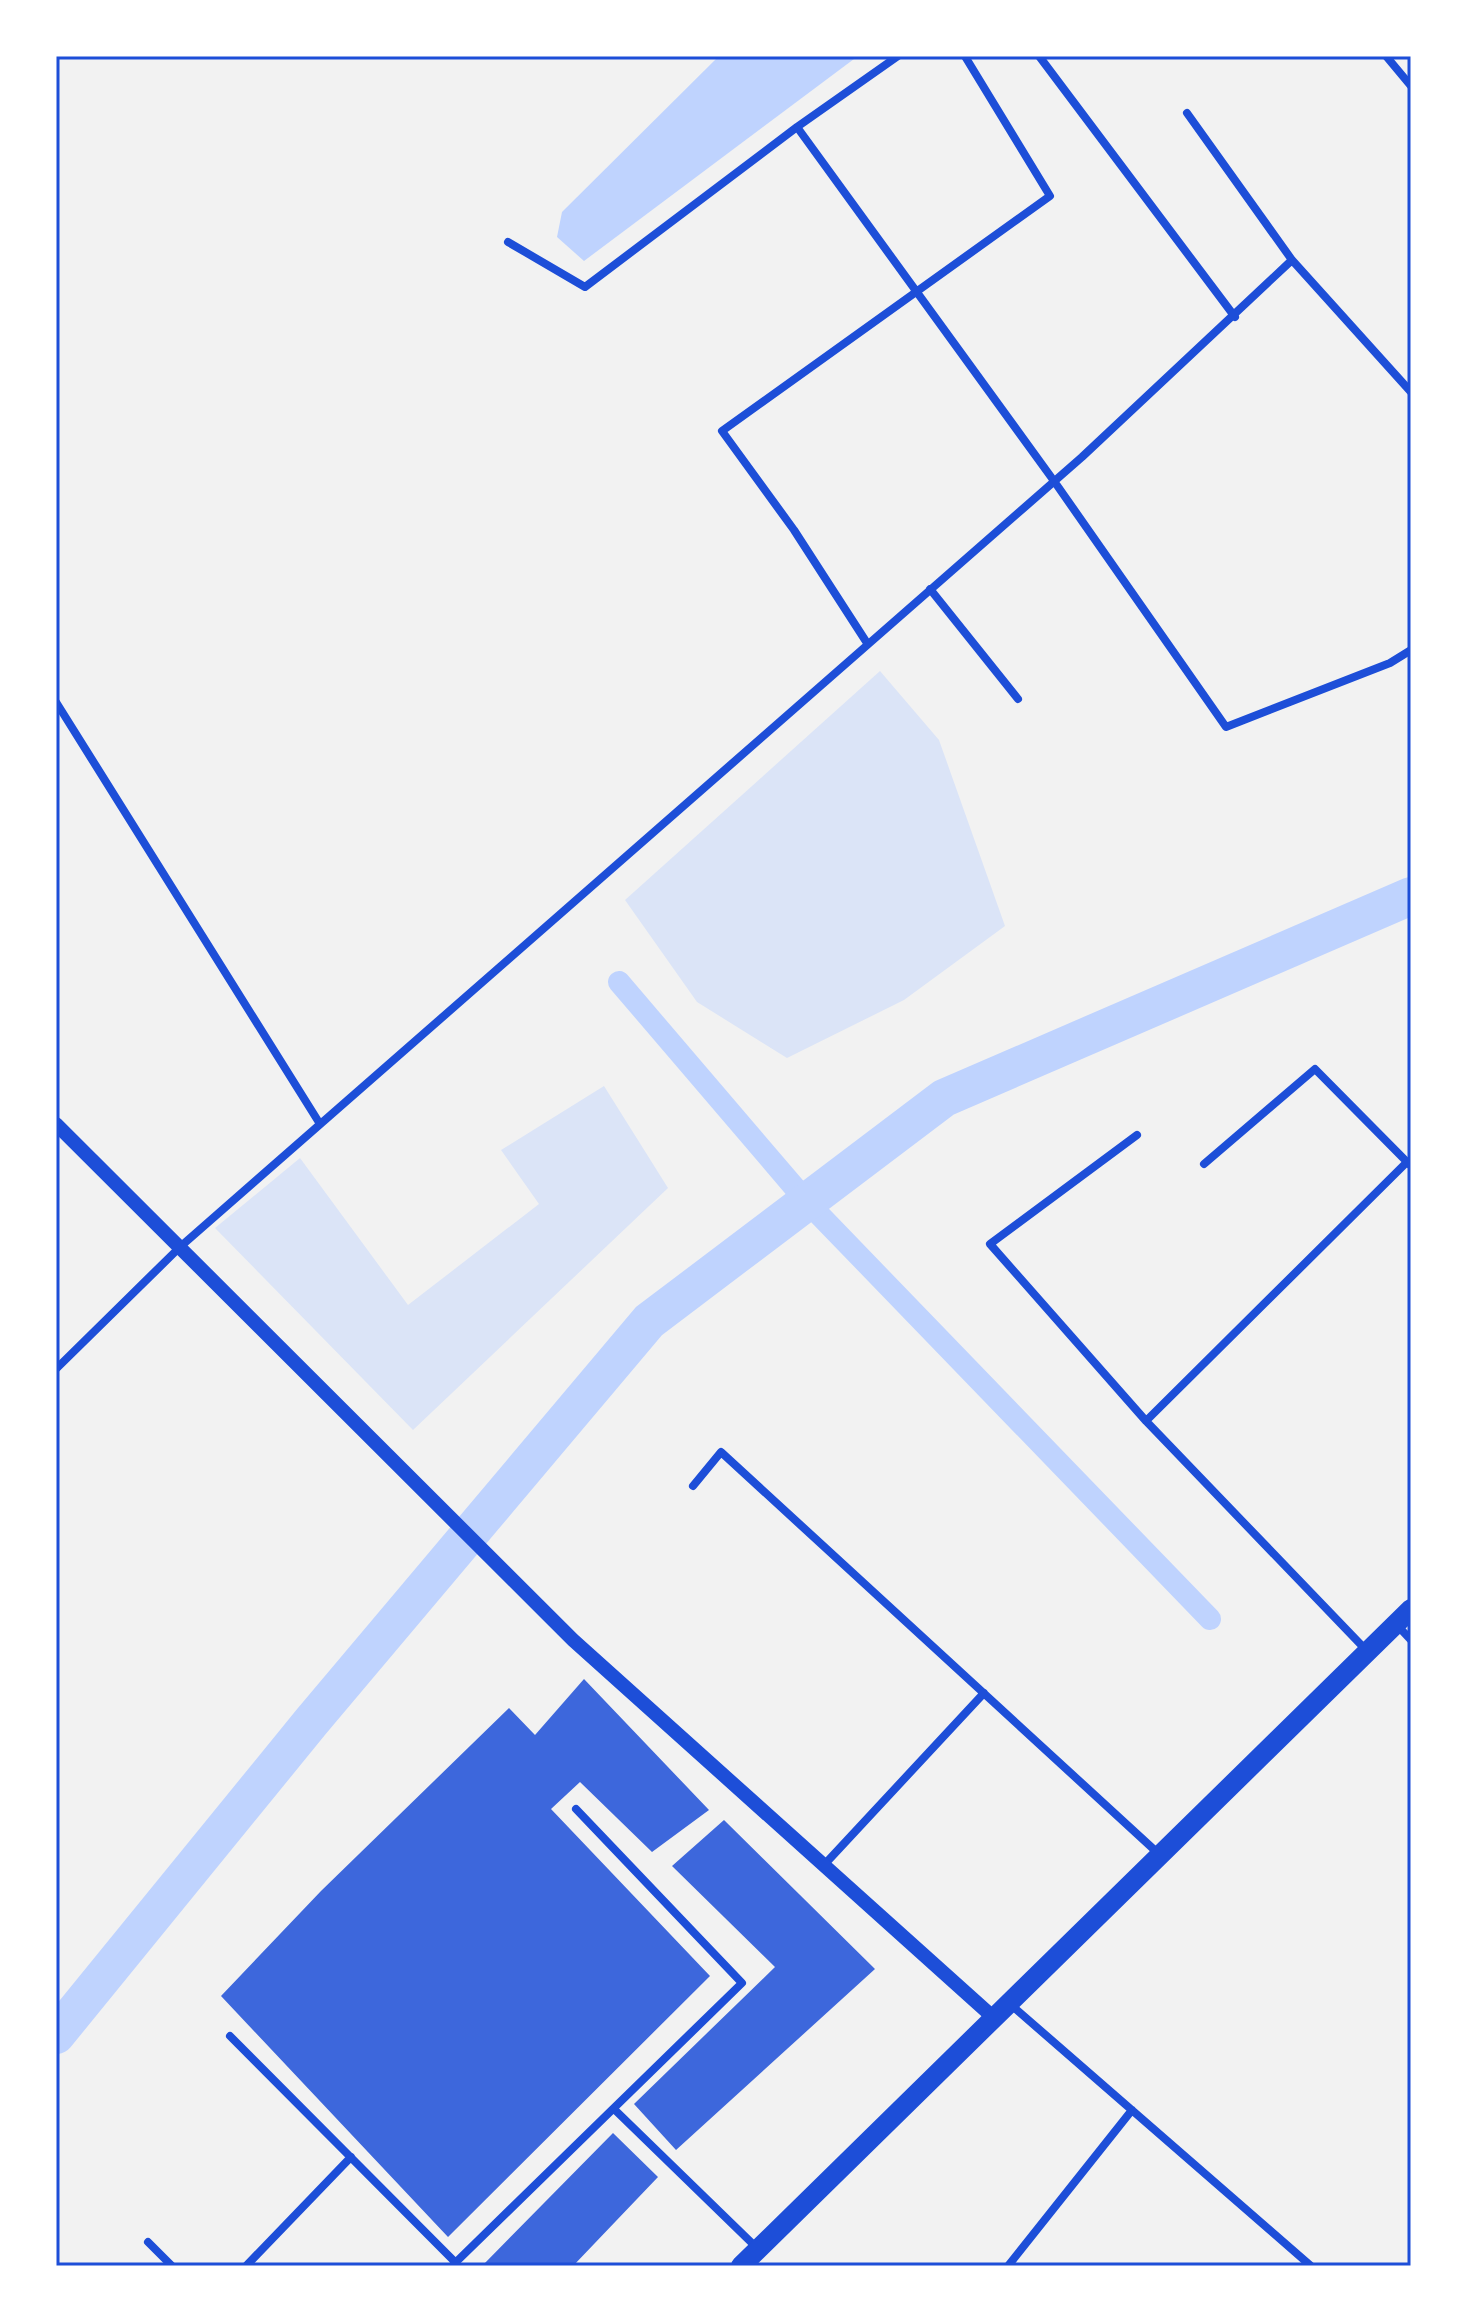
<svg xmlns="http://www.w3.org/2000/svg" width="1467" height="2322" viewBox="0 0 1467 2322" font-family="'Alegreya Sans',sans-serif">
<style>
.green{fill:#dbe4f7}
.water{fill:#bfd3fe}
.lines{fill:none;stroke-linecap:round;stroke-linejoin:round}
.canal{stroke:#bfd3fe;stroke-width:22}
.river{stroke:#bfd3fe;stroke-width:38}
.building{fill:#3d67dc}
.minor{stroke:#1d4ed8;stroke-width:8}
.tertiary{stroke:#1d4ed8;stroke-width:14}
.primary{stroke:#1d4ed8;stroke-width:20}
.neatline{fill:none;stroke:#1d4ed8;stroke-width:3}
</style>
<rect width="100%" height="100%" fill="#f2f2f2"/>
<path class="green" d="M880,671L939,740L1005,926L904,1000L787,1058L697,1002L625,900Z
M604,1086L668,1188L413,1430L215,1228L300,1158L408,1305L539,1204L501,1150Z"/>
<path class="water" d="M719,56H858L584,261L557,237L562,212Z"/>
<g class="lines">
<path class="canal" d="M619,982L807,1202L1210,1619"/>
<path class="river" d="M56,2035L311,1722L649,1321L944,1098L1411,896"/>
</g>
<path class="building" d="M584,1679L709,1810L652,1852L580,1782L551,1809L710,1976L448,2237L221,1996L321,1891L509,1708L535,1735Z
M724,1820L875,1969L676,2150L634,2104L775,1967L672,1866Z
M613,2133L658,2177L573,2266H482Z"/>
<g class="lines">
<path class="minor" d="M1039,56L1235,317
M1386,56L1411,86
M1187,113L1292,260L1411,392
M797,127L898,56
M508,242L585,287L797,127L1054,481L1226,727L1390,663L1411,650
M930,589L1018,699
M867,643L794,530L722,431L1050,196L966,58
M56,702L320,1124
M1137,1135L990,1244L1146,1421
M1204,1164L1315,1069L1410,1165
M56,1369L180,1247L1082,457L1292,260
M693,1486L721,1452L1160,1855
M1396,1624L1411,1640
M1367,1651L1146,1421L1407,1162
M824,1865L984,1693
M1010,2004L1311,2266
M230,2036L456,2263
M614,2109L757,2248
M148,2242L172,2266
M246,2266L351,2157
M452,2266L742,1983L576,1809
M1008,2266L1132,2110"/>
<path class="tertiary" d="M56,1124L573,1640L994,2018"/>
<path class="primary" d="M741,2266L1411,1609"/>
</g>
<rect width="1467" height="2322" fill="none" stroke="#ffffff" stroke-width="116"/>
<rect x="58" y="58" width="1351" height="2206" class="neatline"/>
</svg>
